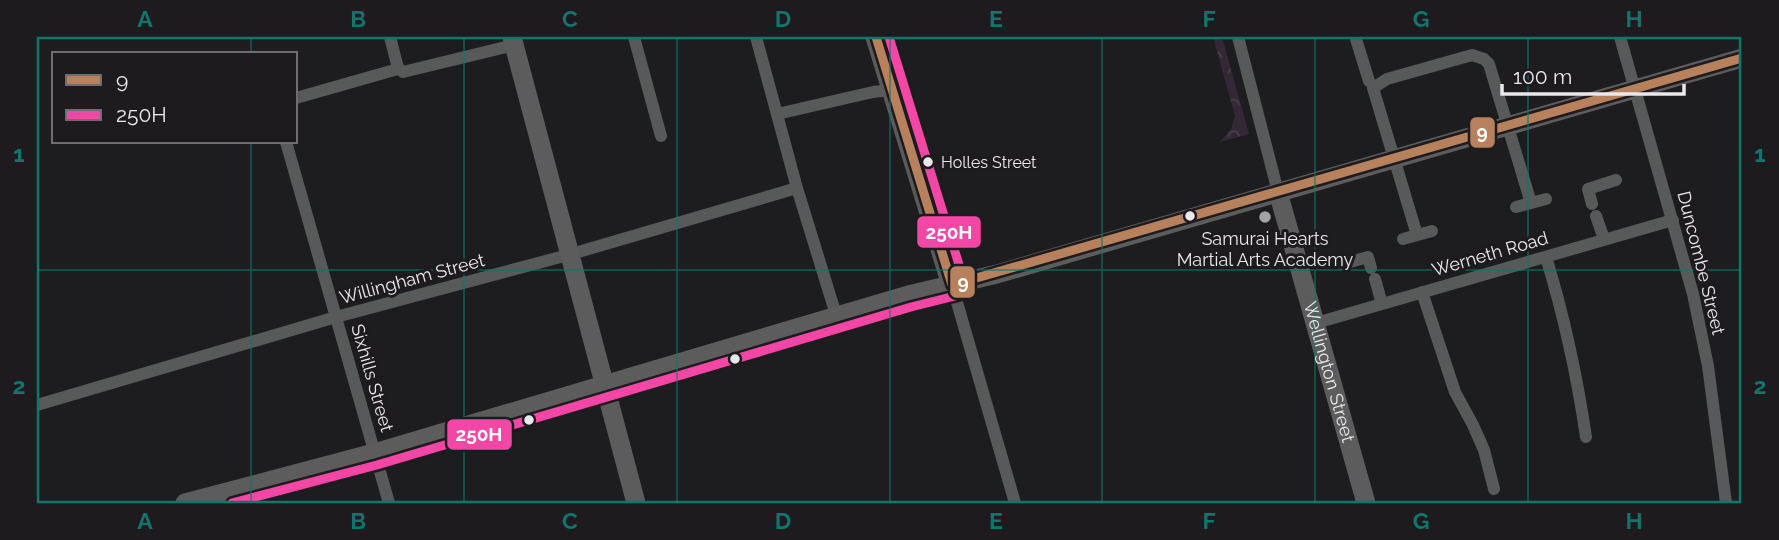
<svg xmlns="http://www.w3.org/2000/svg" width="1779" height="540" viewBox="0 0 1779 540" font-family="Raleway,sans-serif">
<style>
.forest{fill:url(#forest-crowns)}
.lines{fill:none;stroke-linecap:round;stroke-linejoin:round}
.street{stroke:#585959;stroke-width:12}
.secondary{stroke:#5b5c5b;stroke-width:19}
.primary{stroke:#595a5a;stroke-width:21}
.bus-1-casing{stroke:#1e1b1f;stroke-width:14}
.bus-2-casing{stroke:#1e1b1f;stroke-width:14}
.bus-1{stroke:#b6815c;stroke-width:9}
.bus-2{stroke:#f346a5;stroke-width:9}
.grid{fill:none;stroke:#0f766e;stroke-width:2;stroke-opacity:0.55}
.bus-dot{fill:#eae8eb;stroke:#1e1b1f;stroke-width:2.5}
.poi-dot{fill:#a2a1a3;stroke:#1e1b1f;stroke-width:2.5}
.labels{text-anchor:middle;stroke-width:6;stroke-linejoin:round;paint-order:stroke}
.bus-label{font-size:16px;fill:#eae8eb;stroke:#1e1b1f;text-anchor:start}
.poi-label{font-size:18px;fill:#eae8eb;stroke:#1e1b1f}
.street-label{font-size:18px;fill:#eae8eb;stroke:#1e1b1f}
.line-badge{stroke:#1e1b1f;stroke-width:2.5}
.badge-label{font-size:19px;text-anchor:middle;font-weight:bold;fill:#fff}
.neatline{fill:none;stroke:#0f766e;stroke-width:2.5}
.grid-label{font-size:23px;text-anchor:middle;font-weight:bold;fill:#0f766e}
</style>
<defs>
<pattern id="forest-crowns" width="20" height="18" patternUnits="userSpaceOnUse" patternTransform="scale(1.75)"><rect width="20" height="18" fill="#342837"/><path d="M2 6a3 3 0 1 1 6 0M12 15a3 3 0 1 1 6 0" fill="none" stroke="#483d4a"/></pattern>
</defs>
<rect width="100%" height="100%" fill="#1d1c1e"/>
<path class="forest" d="M1213,37H1222L1249,134L1220,142L1231,129L1235,116Z"/>
<g class="lines">
<path class="street" d="M390,37L398,68L403,72L514,45
M634,37L661,136
M756,37L797,188L837,318
M1238,37L1278,192
M1620,37L1693,294L1708,366L1726,503
M1356,39L1369,81
M296,98L398,69
M777,114L873,92L891,90
M286,142L389,503
M1592,204L1588,189L1616,180
M1516,207L1546,199
M1596,216L1604,239
M1417,235L1373,88L1387,79L1472,55L1484,59L1489,64L1531,203
M1403,239L1432,231
M1546,257C1564,316 1577,376 1586,437
M1343,264L1368,257L1371,268
M1375,279L1382,304
M952,285L1015,503
M1422,292L1455,392L1473,425L1484,450L1494,489
M1316,323L1673,220
M37,405L336,317L568,255L797,188"/>
<g class="secondary">
<path d="M512,37C553,192 595,348 636,503"/>
<path id="s1" d="M1278,192L1366,503"/>
<path d="M185,503L374,453L908,295L997,274L1742,58"/>
</g>
<path class="primary" d="M876,37L952,285"/>
<g class="bus-1-casing">
<path id="bus-1" d="M876,37L952,285L1742,58"/>
</g>
<g class="bus-2-casing">
<path id="bus-2" d="M232,503L377,465L911,307L959,295L964,288V281L889,37"/>
</g>
<use href="#bus-1" class="bus-1"/>
<use href="#bus-2" class="bus-2"/>
</g>
<path class="grid" d="M251,37V54M464,37V503M677,37V503M890,37V503M1102,37V503M1315,37V503M1528,37V503M251,142V503M37,270H1742"/>
<g class="bus-dot">
<circle cx="928" cy="162" r="6"/>
<circle cx="1190" cy="216" r="6"/>
<circle cx="735" cy="359" r="6"/>
<circle cx="529" cy="420" r="6"/>
</g>
<circle class="poi-dot" cx="1265" cy="217" r="7"/>
<g class="labels">
<g class="bus-label">
<text x="941" y="168">Holles Street</text>
</g>
<g class="poi-label">
<text x="1265" y="245">Samurai Hearts<tspan x="1265" dy="21">Martial Arts Academy</tspan></text>
</g>
<g class="street-label">
<text transform="translate(1490 254) rotate(-16)" y="6">Werneth Road</text>
<text transform="translate(1701 263) rotate(76)" y="6">Duncombe Street</text>
<text transform="translate(412 279) rotate(-15)" y="6">Willingham Street</text>
<text dy="6" stroke="none"><textPath href="#s1" startOffset="187">Wellington Street</textPath></text>
<text transform="translate(372 378) rotate(74)" y="6">Sixhills Street</text>
</g>
</g>
<g class="line-badge">
<rect x="1469" y="116" width="27" height="33" rx="7" fill="#b6815c"/>
<rect x="916" y="215" width="66" height="34" rx="7" fill="#f346a5"/>
<rect x="949" y="265" width="27" height="34" rx="7" fill="#b6815c"/>
<rect x="446" y="418" width="67" height="33" rx="7" fill="#f346a5"/>
</g>
<g class="badge-label">
<text x="1482" y="139">9</text>
<text x="949" y="239">250H</text>
<text x="963" y="289">9</text>
<text x="479" y="441">250H</text>
</g>
<rect width="1779" height="540" fill="none" stroke="#1e1b1f" stroke-width="77"/>
<rect x="52" y="52" width="245" height="91" fill="#1e1b1f" stroke="#706d71" stroke-width="2"/>
<rect x="66" y="75" width="35" height="10" fill="#b6815c" stroke="#706d71" stroke-width="2"/>
<text x="116" y="88" font-size="21" fill="#eae8eb">9</text>
<rect x="66" y="110" width="35" height="10" fill="#f346a5" stroke="#706d71" stroke-width="2"/>
<text x="116" y="122" font-size="21" fill="#eae8eb">250H</text>
<path d="M1502 84v10h182v-10" fill="none" stroke="#eae8eb" stroke-width="3.5"/>
<text x="1513" y="84" font-size="21" fill="#eae8eb" stroke="#1e1b1f" stroke-width="5" paint-order="stroke">100 m</text>
<rect x="38" y="38" width="1702" height="464" class="neatline"/>
<g class="grid-label">
<text x="145" y="27">A</text>
<text x="358" y="27">B</text>
<text x="570" y="27">C</text>
<text x="783" y="27">D</text>
<text x="996" y="27">E</text>
<text x="1209" y="27">F</text>
<text x="1421" y="27">G</text>
<text x="1634" y="27">H</text>
<text x="19" y="162">1</text>
<text x="1760" y="162">1</text>
<text x="19" y="394">2</text>
<text x="1760" y="394">2</text>
<text x="145" y="529">A</text>
<text x="358" y="529">B</text>
<text x="570" y="529">C</text>
<text x="783" y="529">D</text>
<text x="996" y="529">E</text>
<text x="1209" y="529">F</text>
<text x="1421" y="529">G</text>
<text x="1634" y="529">H</text>
</g>
</svg>
